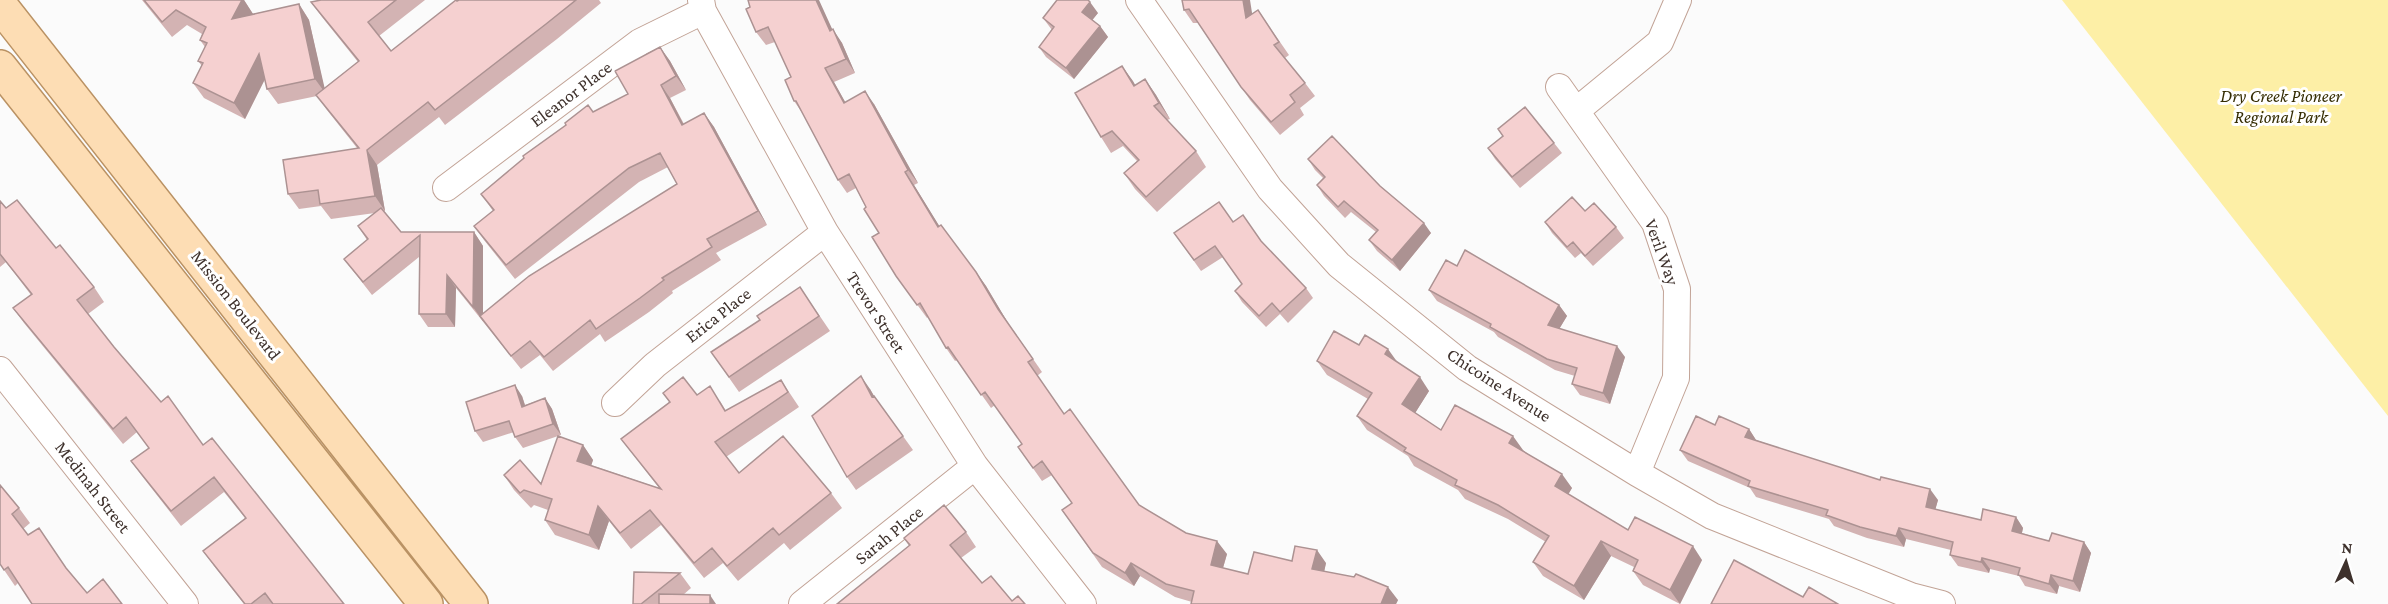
<svg xmlns="http://www.w3.org/2000/svg" width="2388" height="604" viewBox="0 0 2388 604" font-family="'Crimson Pro',serif">
<style>
.green{fill:#fdefa6}
.lines{fill:none;stroke-linecap:round;stroke-linejoin:round}
.minor-casing{stroke:#c2a396;stroke-width:28}
.major-casing{stroke:#ba9264;stroke-width:36}
.minor{stroke:#fff;stroke-width:26}
.major{stroke:#fdddb4;stroke-width:33}
.wall{fill:#d3b3b3}
.shaded-wall{fill:#ac9292}
.building{fill:#f5d0d0;stroke:#ac9292;stroke-width:1.5}
.labels{text-anchor:middle;stroke-width:6;stroke-linejoin:round;paint-order:stroke}
.street-label{font-size:18px;fill:#3e312c;stroke:#fff}
.park-label{font-size:18px;font-style:italic;fill:#342c02;stroke:#fff}
</style>
<rect width="100%" height="100%" fill="#fbfbfb"/>
<path class="green" d="M2062,0H2388V416Z"/>
<g class="lines">
<g class="minor-casing">
<path id="minor" d="M701,0L703,11L825,232L975,466L1083,604
M1139,0L1270,189L1339,265L1467,368L1637,473L1712,516L1911,596L1942,604
M1559,87L1655,223L1677,289L1676,378L1637,473
M1576,111L1660,42L1678,0
M446,188L640,42L703,11
M0,370L185,604
M615,403L655,365L825,232
M802,604L975,466"/>
</g>
<g class="major-casing">
<path id="major" d="M0,5L471,604
M0,67L426,604"/>
</g>
<use href="#minor" class="minor"/>
<use href="#major" class="major"/>
</g>
<path class="wall" d="M142,0H244L253,14L299,4L309,20L324,88L358,62L322,17L311,2L321,0H425L379,36L391,51L459,0H599L601,3L557,39L445,125L439,117L377,165L385,211H384L401,232H474L483,246V313L677,184L668,167L639,182L515,279L484,240L474,226L493,211L481,194L593,112L628,94L660,47L670,61L686,90L670,98L684,124L704,113L714,127L767,225L716,253L721,260L672,291L673,293L649,312L605,342L600,334L553,371L540,355L521,369L456,288L455,327H428L419,314V257L372,295L354,272L344,259L367,240L358,226L375,213L331,219L321,206L299,209L288,194L357,148L327,110L317,96L278,104L267,89L265,79L245,119L204,98L193,83L202,66L198,61L205,47L200,40L202,34L187,25L172,37Z
M1182,0L1252,14L1258,10L1289,55L1285,58L1305,83L1315,96L1300,108L1304,115L1280,135L1250,100L1198,23H1193L1184,10Z
M750,7L832,30L842,43L855,73L834,82L845,102L874,104L918,183L914,185L939,226L976,272L986,286L1008,323L1042,372L1037,376L1064,414L1139,505L1186,533L1227,554L1223,568L1248,574L1292,561L1326,563L1324,571L1398,600L1396,604H1191L1192,602L1175,597L1140,576L1134,586L1102,567L1062,510L1072,503L1052,475L1042,481L1018,447L1022,444L995,405L991,408L957,360L955,361L946,348L928,317L927,318L896,276L879,233L856,188L847,193L838,180L803,114L794,101L791,77L775,42L766,45L756,32Z
M1098,13L1092,20L1100,26L1108,37L1074,79L1046,57L1039,47L1052,30L1043,18Z
M1122,66L1135,85L1145,79L1156,95L1170,119L1167,120L1196,151L1206,167L1157,212L1135,189L1124,173L1137,161L1123,146L1111,153L1101,137Z
M1498,129L1554,143L1562,153L1520,188L1495,159L1488,148L1503,136Z
M1308,159L1380,186L1431,233L1400,271L1377,251L1369,240L1376,232L1351,212L1345,218L1324,196L1317,185L1323,178L1315,170Z
M0,201L6,208L56,248L94,287L104,302L88,314L114,347L161,402L203,445L344,604H244L214,566L203,551L245,518L224,492L181,526L142,476L131,461L149,448L137,432L123,444L24,323L13,308L31,295L6,262L0,267Z
M1233,222L1261,241L1306,288L1313,298L1288,323L1280,314L1266,327L1242,302L1235,291L1242,284L1223,257L1201,271L1174,233Z
M1545,222L1616,227L1624,238L1593,266L1581,253L1575,258L1552,233Z
M1457,266L1559,305L1567,316L1559,329L1625,357L1610,404L1580,395L1572,384L1575,376L1555,370L1498,337L1494,332L1437,301L1429,290Z
M800,287L830,331L739,392L711,352L760,320Z
M1359,345L1398,363L1429,391L1415,413L1441,430L1523,450L1572,488L1568,494L1628,530L1702,560L1680,604L1643,585L1633,571L1634,567L1611,556L1584,600L1543,576L1533,562L1546,542L1508,519L1465,499L1458,490L1414,466L1408,456L1367,430L1357,416L1368,399L1327,375L1317,361Z
M781,380L799,407L726,457L739,473L831,493L842,508L790,550L784,543L738,581L723,563L704,578L661,525L631,549L609,521L599,550L555,535L545,520L548,510L534,505L531,508L514,490L504,475L541,484L583,445L593,460L591,465L659,488L621,439L669,402L663,393L697,395L720,401L726,411Z
M870,389L874,396L913,450L856,490L847,477Z
M522,396L525,405L545,398L552,409L561,435L523,448L515,437L514,432L483,442L475,431Z
M1715,425L1749,429L1756,440L1938,500L1935,510L1981,520L2016,517L2023,528L2022,533L2049,541L2084,542L2091,553L2080,592L2059,586L2057,594L2025,586L2019,576L1990,569L1989,573L1958,566L1950,555L1951,550L1906,539L1904,547L1867,538L1834,526L1829,519L1756,497L1750,488L1688,461L1680,450Z
M0,485L19,508L30,523L23,529L28,535L67,569L87,593L122,604L18,583L15,586L0,564Z
M966,532L976,547L961,558L982,583L1012,601L837,604L909,546L904,538Z
M680,573L691,588L683,595L716,604H633Z"/>
<path class="shaded-wall" d="M242,0H244L253,14L243,34L232,19Z
M816,0H819L839,44L830,31Z
M1243,0H1250L1255,32L1246,18Z
M1090,2L1098,13L1090,23L1082,12Z
M299,4L309,20L326,94L315,79Z
M1100,26L1108,37L1074,79L1066,68Z
M833,29L842,43L855,73L846,59Z
M660,47L670,61L686,90L676,76Z
M259,54L270,69L245,119L234,103Z
M1122,66L1133,81L1144,101L1134,86Z
M825,68L834,82L853,116L844,103Z
M1145,79L1156,95L1170,119L1159,103Z
M661,85L670,98L691,139L682,125Z
M865,91L874,104L918,183L908,170Z
M704,113L714,127L767,225L758,211Z
M367,150L377,165L385,211L375,196Z
M905,172L914,185L948,240L938,227Z
M1424,223L1431,233L1400,271L1392,260Z
M474,232L483,246V321L473,307Z
M976,272L986,286L1008,323L1042,372L998,309Z
M447,275L456,288L455,327L446,314Z
M1559,305L1567,316L1555,336L1548,325Z
M1617,346L1625,357L1610,404L1603,393Z
M1388,349L1398,363L1385,354Z
M861,376L870,389L882,410L872,397Z
M1420,377L1429,391L1412,418L1402,404Z
M515,385L522,396L529,418L522,407Z
M545,398L552,409L561,435L553,424Z
M1749,429L1756,440L1745,437Z
M1513,436L1523,450L1519,457L1509,443Z
M583,445L593,460L588,476L577,461Z
M1562,474L1572,488L1565,500L1555,486Z
M1930,489L1938,500L1933,518L1926,507Z
M598,506L609,521L599,550L589,535Z
M2016,517L2023,528L2020,541L2012,531Z
M1899,528L1906,539L1904,547L1896,536Z
M1217,541L1227,554L1220,578L1211,565Z
M1601,541L1611,556L1584,600L1574,586Z
M2084,542L2091,553L2080,592L2073,581Z
M1693,546L1702,560L1680,604L1670,590Z
M1317,550L1326,563L1322,582L1312,569Z
M1982,558L1990,569L1989,573L1981,562Z
M1131,563L1140,576L1134,586L1125,573Z
M2051,575L2059,586L2057,594L2049,584Z
M1388,587L1398,600L1396,604H1381Z
M710,595L716,604H710Z"/>
<path class="building" d="M144,0H242L232,19L299,4L315,79L267,89L259,54L234,103L193,83L203,63L198,61L207,43L200,40L206,27L176,10L162,22Z
M321,0H396L368,22L391,51L456,0L457,1L459,0H576L546,24L435,110L428,102L367,150L375,196L320,204L318,190L288,194L283,160L359,148L316,95L359,61L311,2Z
M748,0H816L830,31L833,29L846,59L825,68L844,103L865,91L908,170L905,172L938,227L941,225L976,272L998,309L1033,359L1028,362L1064,414L1070,409L1139,505L1186,533L1217,541L1211,565L1248,574L1254,552L1292,561L1295,546L1317,550L1312,569L1354,577L1356,574L1388,587L1381,604H1191L1194,591L1166,584L1131,563L1125,573L1093,553L1062,510L1072,503L1042,461L1033,468L1018,447L1022,444L985,392L981,395L948,347L946,348L920,303L917,305L896,276L872,237L879,233L864,209L866,207L849,174L838,180L796,101H794L785,80L791,77L768,27L756,32L746,9L750,7Z
M1057,0H1088L1090,2L1082,12L1100,26L1066,68L1039,47L1054,27L1043,18Z
M1182,0H1243L1246,18L1258,10L1279,42L1274,45L1305,83L1290,95L1295,102L1271,122L1241,87L1189,9L1184,10Z
M660,47L676,76L661,85L682,125L704,113L758,211L707,239L712,247L662,278L664,280L640,298L596,329L590,320L544,357L530,341L511,356L480,316L529,276L677,184L660,153L629,168L506,265L474,226L494,210L481,194L524,158L523,156L566,125L565,123L588,105L593,112L628,94L615,71Z
M1122,66L1134,86L1145,79L1159,103L1154,106L1196,151L1146,197L1124,173L1139,160L1112,131L1101,137L1075,93Z
M1525,107L1554,143L1512,177L1488,148L1503,136L1498,129Z
M1332,136L1380,186L1424,223L1392,260L1369,240L1378,230L1344,201L1338,207L1317,185L1325,177L1308,159Z
M1572,197L1585,211L1594,203L1616,227L1585,256L1573,242L1567,247L1545,222Z
M17,200L56,248L60,245L94,287L77,300L114,347L161,402L168,396L203,445L212,438L344,604H273L265,593L251,604H245L203,551L246,518L214,477L171,511L131,461L149,448L126,417L113,429L13,308L32,294L0,254V201L6,208Z
M1219,202L1233,222L1243,215L1261,241L1306,288L1280,312L1272,303L1259,316L1235,291L1242,284L1215,246L1194,260L1174,233Z
M381,208L401,232H474L473,307L447,275L446,314H419L420,235L363,282L344,259L368,239L358,226Z
M1465,250L1559,305L1548,325L1617,346L1603,393L1572,384L1577,368L1547,359L1490,327L1491,324L1429,290L1446,260L1457,266Z
M800,287L819,316L729,377L711,352L760,320L757,316Z
M1334,331L1359,345L1365,335L1388,349L1385,354L1420,377L1402,404L1441,430L1455,405L1513,436L1509,443L1562,474L1555,486L1628,530L1635,517L1693,546L1670,590L1633,571L1638,560L1601,541L1574,586L1533,562L1549,536L1498,505L1455,485L1457,480L1404,451L1406,448L1357,416L1372,393L1317,361Z
M861,376L872,397L874,396L903,436L847,477L812,416Z
M683,377L697,395L710,386L725,411L781,380L788,392L715,442L739,473L783,436L831,493L779,535L773,528L727,566L712,548L694,563L650,510L620,533L598,506L589,535L545,520L552,499L524,490L520,493L504,475L520,460L541,484L558,436L583,445L577,461L661,489L621,439L670,402L663,393Z
M515,385L522,407L545,398L553,424L515,437L509,421L475,431L466,402Z
M1696,416L1715,425L1719,416L1749,429L1745,437L1880,480L1881,477L1930,489L1926,507L1981,520L1983,509L2016,517L2012,531L2049,541L2052,533L2084,542L2073,581L2051,575L2049,584L2018,575L2020,568L1982,558L1981,562L1950,555L1953,542L1899,528L1896,536L1860,527L1826,515L1828,510L1748,486L1750,481L1680,450Z
M0,485L19,508L12,514L28,535L39,528L66,568L87,593L103,579L122,604H32L8,567L4,570L0,564Z
M944,505L966,532L950,545L982,583L991,576L1012,601L1018,596L1025,604H837L910,545L904,538Z
M1734,560L1803,597L1809,587L1838,604H1711Z
M634,572L680,573L641,604H633Z
M659,594L710,595V604H659Z"/>
<g class="labels">
<g class="street-label">
<text transform="translate(571 94) rotate(-37)" y="6">Eleanor Place</text>
<text transform="translate(1662 252) rotate(70)" y="6">Veril Way</text>
<text transform="translate(236 305) rotate(52)" y="6">Mission Boulevard</text>
<text transform="translate(876 312) rotate(57)" y="6">Trevor Street</text>
<text transform="translate(718 315) rotate(-38)" y="6">Erica Place</text>
<text transform="translate(1499 385) rotate(33)" y="6">Chicoine Avenue</text>
<text transform="translate(93 487) rotate(52)" y="6">Medinah Street</text>
<text transform="translate(889 535) rotate(-39)" y="6">Sarah Place</text>
</g>
<g class="park-label">
<text x="2281" y="102">Dry Creek Pioneer<tspan x="2281" dy="21">Regional Park</tspan></text>
</g>
</g>
<g transform="translate(2346 562) rotate(4)" stroke="#ffffff" stroke-width="4.5" paint-order="stroke">
<path d="M0-4.5L10 22L0 15L-10 22Z" fill="#3e312c"/>
<text y="-9" font-size="16" font-weight="bold" text-anchor="middle" fill="#3e312c">N</text>
</g>
</svg>
